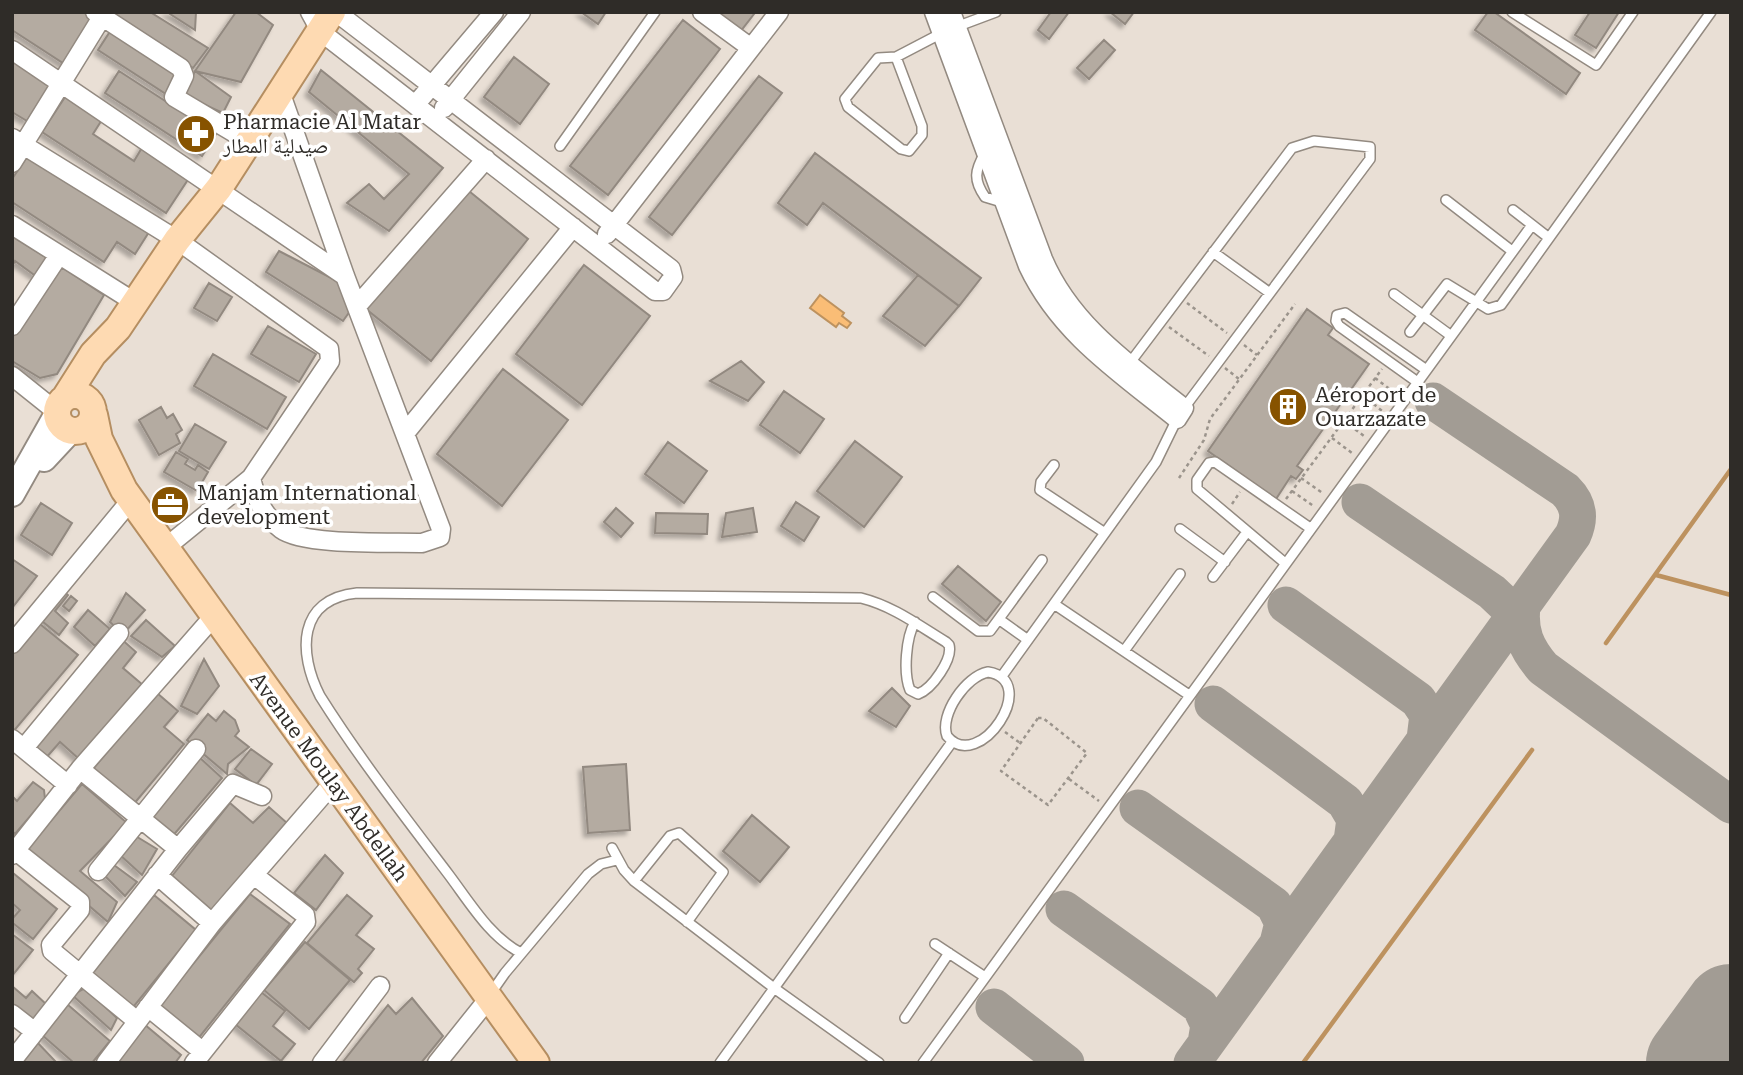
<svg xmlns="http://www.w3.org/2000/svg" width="1743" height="1075" viewBox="0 0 1743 1075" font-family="'Roboto Serif','Noto Naskh Arabic',serif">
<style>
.water{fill:#fabd76;stroke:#bd925f;stroke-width:2}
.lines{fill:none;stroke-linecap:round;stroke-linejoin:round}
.stream{stroke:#bd925f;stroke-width:4.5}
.taxiway{stroke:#a29c94;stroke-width:37}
.runway{stroke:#a29c94;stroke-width:94}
.building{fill:#b4aba1;stroke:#928980;stroke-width:2;filter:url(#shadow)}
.lane-casing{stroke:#938a81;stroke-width:12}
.street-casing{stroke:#938a81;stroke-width:21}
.secondary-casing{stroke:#938a81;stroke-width:28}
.primary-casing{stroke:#b58e61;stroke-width:30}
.path{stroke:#9b948c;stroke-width:2.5;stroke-dasharray:3.5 3.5;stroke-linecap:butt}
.lane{stroke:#fff;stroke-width:9}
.street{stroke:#fff;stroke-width:18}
.secondary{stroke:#fff;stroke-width:24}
.primary{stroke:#fedab2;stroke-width:26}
.labels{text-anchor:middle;stroke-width:7;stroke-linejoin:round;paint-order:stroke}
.poi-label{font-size:21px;fill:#2f2c28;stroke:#fff;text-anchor:start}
.street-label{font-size:21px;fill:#2f2c28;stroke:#fff}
</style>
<defs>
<filter id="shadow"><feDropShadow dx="-4" dy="4" stdDeviation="2" flood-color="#0004"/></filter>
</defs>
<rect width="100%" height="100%" fill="#e9dfd5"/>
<path class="water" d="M820,295L844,313L842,316L851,323L847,328L839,323L836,327L810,308Z"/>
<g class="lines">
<path class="stream" d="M1656,575L1731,595
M1606,643L1731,469
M1303,1063L1532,750"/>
<path class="taxiway" d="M1360,502L1492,592L1510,609L1522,634
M1286,605L1418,700L1428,715L1425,739
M1522,606C1519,632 1526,648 1543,668L1731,805
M1213,704L1345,802L1355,819L1352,841
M1138,808L1274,905L1283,923L1278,943
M1064,909L1200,1006L1209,1025L1206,1043
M994,1007L1066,1063
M1192,1063L1573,535C1581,517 1579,504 1565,490L1433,401"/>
<path class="runway" d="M1693,1063L1731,1011"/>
</g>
<path class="building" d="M12,12H86L96,19L66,65L12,30Z
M109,12H150L208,48L193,68Z
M167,12H196L195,30Z
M236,12H256L273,25L241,82L195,71Z
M581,12H606L598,24Z
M714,12H751L754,14L740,32Z
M1051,12H1069L1049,39L1038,30Z
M1110,12H1134L1125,24Z
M1488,12H1494L1580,73L1566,94L1475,30Z
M1590,12H1619L1596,48L1575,35Z
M683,20L720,49L608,195L570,166Z
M111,30L182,76L169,96L98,50Z
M1104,40L1115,50L1089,79L1077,68Z
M12,55L53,81L27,121L12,112Z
M514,57L549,84L520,124L484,97Z
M321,70L443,168L389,231L347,203L369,184L384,199L409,174L309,92Z
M119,71L216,134L202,156L105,93Z
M195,71L231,97L223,113L183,95Z
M759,76L782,93L672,235L649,217Z
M69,91L105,115L93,134L134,161L146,141L193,172L166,213L42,132Z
M815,153L981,278L959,306L823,203L807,225L778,203Z
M29,154L149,232L135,254L117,242L104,262L12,202V179Z
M464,187L528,239L431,361L366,309Z
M12,236L47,258L37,277L15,261L12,266Z
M279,251L343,284L355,304L343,321L266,272Z
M59,265L104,295L57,374L40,378L12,361V337Z
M584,265L650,316L582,405L516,354Z
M918,275L959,306L925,346L883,316Z
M209,283L232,297L217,321L194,308Z
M1307,309L1333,328L1328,335L1369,364L1297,466L1303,470L1296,479L1291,476L1276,499L1208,451Z
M268,326L316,354L299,382L251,354Z
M213,354L286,397L267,429L194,386Z
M741,361L764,382L748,401L710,381Z
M503,369L568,420L502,506L437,454Z
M784,391L824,419L800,453L760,425Z
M161,407L167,418L173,414L182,430L176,434L180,443L159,455L139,420Z
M195,424L226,442L209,469L179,451Z
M855,441L902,477L864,527L817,491Z
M668,442L707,471L684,503L645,474Z
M176,452L188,459L185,464L195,470L198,465L208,472L197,491L164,472Z
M796,502L819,517L804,541L781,526Z
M41,503L72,523L52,555L21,535Z
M616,508L633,523L621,537L604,522Z
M753,508L757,532L722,537L726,513Z
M656,513L708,514L707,534L655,533Z
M12,559L37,576L12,608Z
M958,566L1001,602L986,621L942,584Z
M60,588L68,595L55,611L68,623L59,635L37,617Z
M126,593L145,610L123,634L110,622Z
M71,596L77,601L69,611L63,606Z
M88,610L110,629L95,646L74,627Z
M35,620L78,655L12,733V647Z
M146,620L175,646L162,657L131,636Z
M119,637L136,652L123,668L143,685L79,759L60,742L45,759L28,745Z
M204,659L219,686L197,714L181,706Z
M892,688L910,706L896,727L869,711Z
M157,693L178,711L164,727L184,744L133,805L92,770Z
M224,711L235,720L239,731L235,736L249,747L228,764L227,774L187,740L208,714L216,721Z
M251,749L272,764L256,785L235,769Z
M199,757L222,778L171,838L147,817Z
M626,764L630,830L588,833L583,767Z
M33,782L44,790L45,799L15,834L12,831V796L17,801Z
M82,784L127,823L80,871L117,902L108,922L25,851Z
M230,803L253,823L269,807L287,823L208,915L168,881Z
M752,815L789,847L760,882L723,851Z
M134,835L157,849L142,875L120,855Z
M325,855L343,873L316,910L294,893Z
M114,865L137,882L125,896L104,875Z
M13,873L57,909L33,939L14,924L12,926V919L20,910L12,903Z
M250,894L290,924L197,1040L157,1008Z
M154,895L196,930L130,1011L87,976Z
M347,895L372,916L356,935L374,949L358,969L362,973L354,982L307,943Z
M12,934L33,950L12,976Z
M305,942L350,980L309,1029L264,990Z
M12,986L26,998L32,991L46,1004L29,1024L12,1011Z
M85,988L117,1018L111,1030L72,995Z
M261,992L285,1011L273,1026L295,1044L281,1061L235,1024Z
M412,998L443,1036L421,1063H342L388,1005L396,1014Z
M67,1004L110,1041L92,1063H74L42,1035Z
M144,1024L181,1055L175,1063H114Z
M36,1041L57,1063H18Z"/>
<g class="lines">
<g class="lane-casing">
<path id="lane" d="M1512,12L1596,65L1633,12
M956,27L996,12
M896,57L922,126V135L909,151L901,149L848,107L845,99L878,58L896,57L942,33
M560,146L655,12
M985,153C975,170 973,180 985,197L1005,203
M1446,200L1512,251
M1513,210L1549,238
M1213,252L1270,293
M1394,294L1450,335
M1410,332L1447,284L1488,309L1501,305L1711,12
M1129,364L1292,148L1314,141L1370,147V159L1184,408
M1416,381L1339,326L1336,321L1337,315L1345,313L1425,369
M1054,465L1041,482L1040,490L1105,533
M1180,529L1225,562
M1285,563L1197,489V480L1209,463L1215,462L1310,528
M1213,577L1247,532
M933,597L978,631H990L1042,560
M1054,604L1189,695
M1000,620L1028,640
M1124,651L1180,574
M988,672C1042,680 979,775 947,736C939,715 966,676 988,672Z
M1002,676L1156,462L1177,419
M612,848L624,870L634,881L774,988L879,1063
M634,881L670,836L679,833L723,872L687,922
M935,944L985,977
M521,953C490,937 470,903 449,875C405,817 359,758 320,696C298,653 297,599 357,593L861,598C893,606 918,625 946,642L949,645C953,659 932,689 918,694L910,690C903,673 906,637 915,622
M491,993L505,973L588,874L601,864L617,860
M905,1018L949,953
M720,1063L952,742
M923,1063L1532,225"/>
</g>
<g class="street-casing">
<path id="street" d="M95,12L181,68L184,76L174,97L248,141
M310,12L321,32L655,291H663L673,277L671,269L336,12
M702,12L751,48
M934,12L1028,266C1060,334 1120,373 1177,419L1184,408C1130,365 1071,325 1043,259L951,12
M12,50L345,276
M416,104L494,12
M444,108L521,12
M12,138L177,240L329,349L330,361L251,478L165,548
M12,163L102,17
M12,225L136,303
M607,234L779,12
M357,306L486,159
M12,326L59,255
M12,376L57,412
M406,432L573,227
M251,478C256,499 263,515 281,529C304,546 390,542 422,543L440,537L441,529L345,276L281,94
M12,644L131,500
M12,739L68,785
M24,748L119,633
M178,849L233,784L262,796
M16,851L80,902V910L51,945L52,951L137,1021
M12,855L80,769L214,616
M98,871L196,749
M157,875L212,923
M148,1007L202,1051
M12,1014L35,1032
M12,1061L178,849L80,769
M106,1063L212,923L333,783
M194,1063L306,922L305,915L254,875
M322,1063L380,986
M437,1063L489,998"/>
</g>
<g class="secondary-casing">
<path id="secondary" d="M44,459L71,430
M12,494L57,414"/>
</g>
<g class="primary-casing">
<path id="primary" d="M57 413a18 18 0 1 1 36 0a18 18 0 1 1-36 0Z
M65,398L93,354L118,328L177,240L219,188L332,12
M94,415L99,439L124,490L536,1063"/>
</g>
<path class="path" d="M1187,303L1227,333
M1169,327L1209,356
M1244,345L1257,355
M1225,368L1239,379
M1375,378L1395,393
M1363,395L1382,411
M1344,421L1364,436
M1332,438L1352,453
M1179,478L1204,440L1210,419L1295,304
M1301,478L1324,494
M1292,491L1315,507
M1286,499L1382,369
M1232,504L1240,492
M1038,718H1043L1087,753L1048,805L1001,771Z
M1005,732L1020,743
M1069,779L1099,801"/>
<use href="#lane" class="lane"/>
<use href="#street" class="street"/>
<use href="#secondary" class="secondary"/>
<use href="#primary" class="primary"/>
</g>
<defs>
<g id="pharmacy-disc" transform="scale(2.0125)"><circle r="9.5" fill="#875300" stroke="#fff"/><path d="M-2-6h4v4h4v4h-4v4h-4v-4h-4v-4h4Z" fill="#fff"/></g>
<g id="building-disc" transform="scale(2.0125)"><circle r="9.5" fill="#875300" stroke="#fff"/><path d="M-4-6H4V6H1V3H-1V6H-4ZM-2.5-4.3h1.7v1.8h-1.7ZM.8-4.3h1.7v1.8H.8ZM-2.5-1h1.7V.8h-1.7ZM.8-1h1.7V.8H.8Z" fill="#fff"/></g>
<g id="office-disc" transform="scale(2.0125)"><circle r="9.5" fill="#875300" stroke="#fff"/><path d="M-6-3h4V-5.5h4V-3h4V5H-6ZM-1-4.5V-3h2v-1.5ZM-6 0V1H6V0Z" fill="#fff"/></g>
</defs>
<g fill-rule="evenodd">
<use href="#pharmacy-disc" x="196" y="134"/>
<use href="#building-disc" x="1288" y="407"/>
<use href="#office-disc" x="170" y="505"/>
</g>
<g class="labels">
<g class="poi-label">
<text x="223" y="129">Pharmacie Al Matar<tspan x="223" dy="24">صيدلية المطار</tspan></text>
<text x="1315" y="402">Aéroport de<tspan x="1315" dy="24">Ouarzazate</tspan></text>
<text x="197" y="500">Manjam International<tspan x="197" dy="24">development</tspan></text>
</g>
<g class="street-label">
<text transform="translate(329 777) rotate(54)" y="7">Avenue Moulay Abdellah</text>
</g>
</g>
<rect width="1743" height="1075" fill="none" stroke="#2f2c28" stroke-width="28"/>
</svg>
